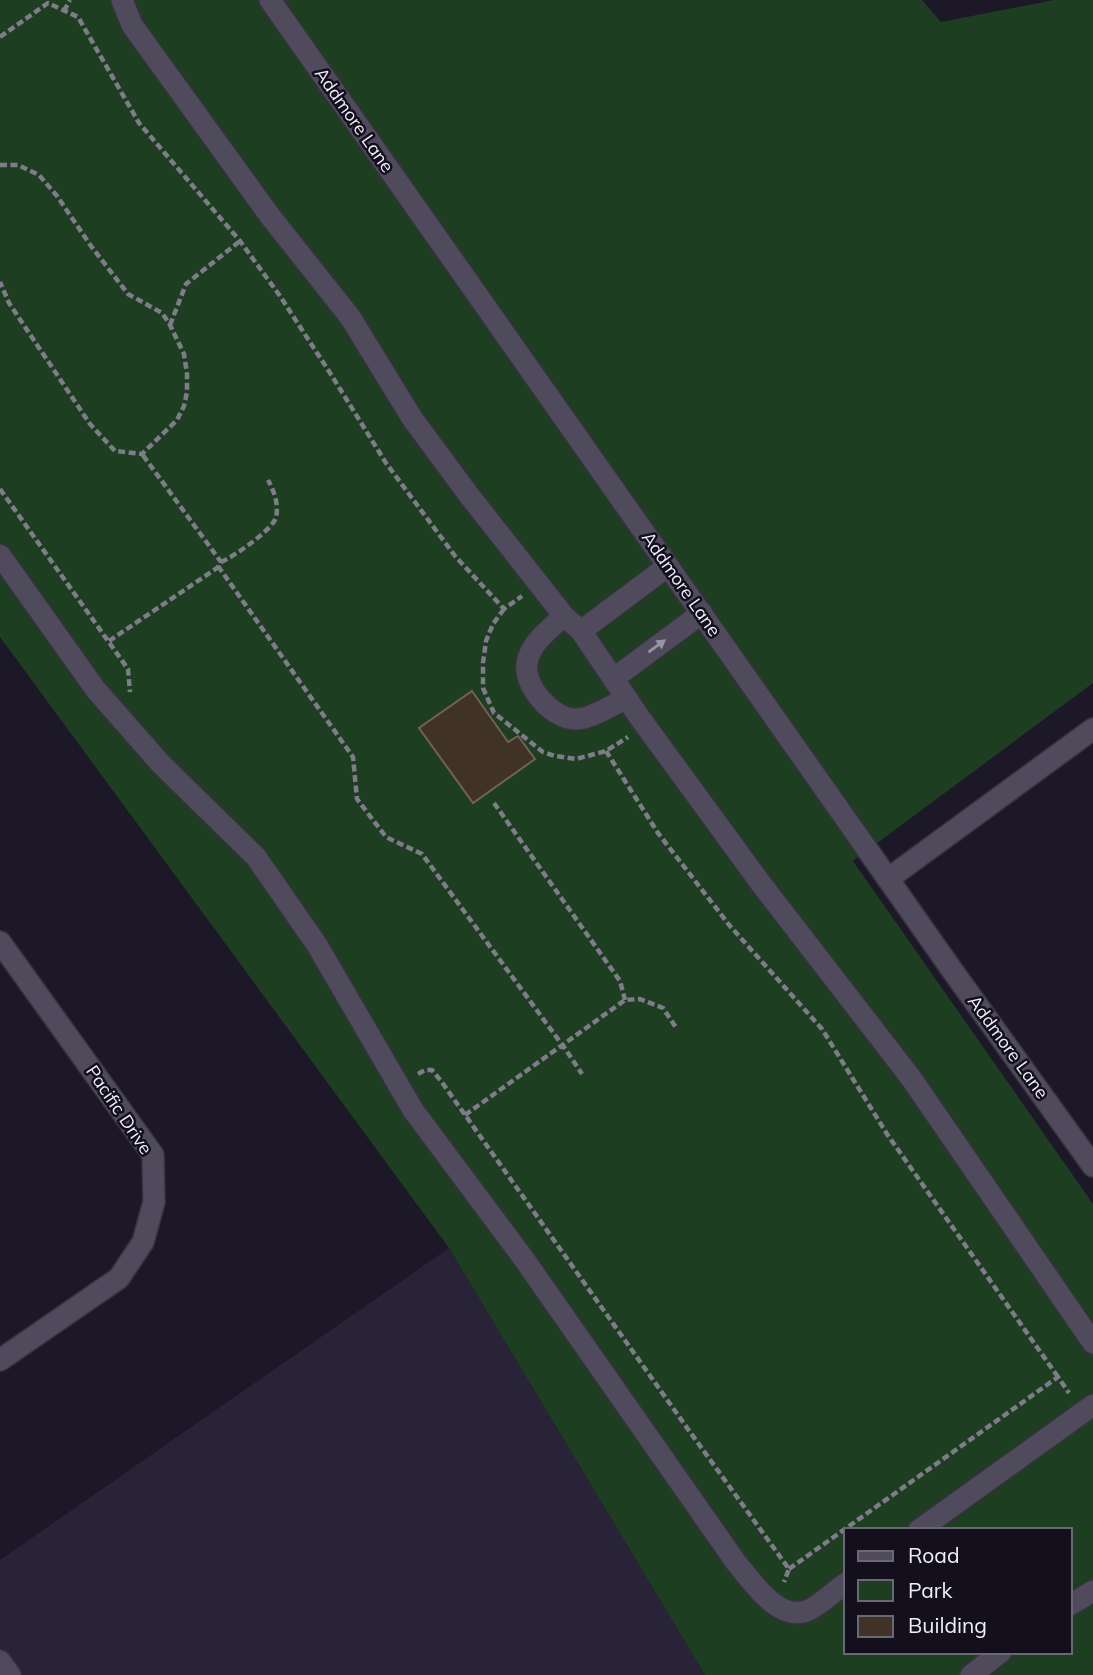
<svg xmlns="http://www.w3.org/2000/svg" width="1093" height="1675" viewBox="0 0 1093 1675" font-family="Mulish,sans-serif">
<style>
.built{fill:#282337}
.green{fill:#1e3e21;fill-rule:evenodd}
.building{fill:#403226;stroke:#716254;stroke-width:2}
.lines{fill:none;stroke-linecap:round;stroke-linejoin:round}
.minor-casing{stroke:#36333e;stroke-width:24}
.path{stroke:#7f7c89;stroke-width:4.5;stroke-dasharray:7 3.5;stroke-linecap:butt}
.minor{stroke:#4f4b5c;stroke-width:21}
.oneway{fill:#9794a3}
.labels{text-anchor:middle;stroke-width:5;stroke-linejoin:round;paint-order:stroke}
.street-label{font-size:18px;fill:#f0eef9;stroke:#130f1d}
</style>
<rect width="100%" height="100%" fill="#1c1827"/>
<path class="built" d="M449,1248L705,1675H0V1560Z"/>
<path class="green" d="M0,0H922L941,22L1054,0H1093V683L853,861L1093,1204V1675H705L449,1248L0,637ZM846,1530H1070V1652H846Z"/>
<path class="building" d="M472,691L508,742L518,736L535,759L473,803L419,728Z"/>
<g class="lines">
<g class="minor-casing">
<path id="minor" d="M122,0L132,25L270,216L350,317L412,418L468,494L564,616L581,631L640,718L762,885L911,1078L1093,1343
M270,0L952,970L1093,1166
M0,555L96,690L161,764L256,857L317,945L413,1110L524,1259L735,1561C751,1580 780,1626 811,1609C823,1602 835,1591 846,1583
M564,616C550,629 530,643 527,663C523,686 553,720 576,719C591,719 614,704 627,698
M581,631L668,566
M613,679L702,613
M888,879L1093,729
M0,942L153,1155L154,1202L143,1242L119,1278L0,1360
M919,1530L1093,1405
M1070,1605L1093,1591
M0,1661L10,1675
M971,1675L1001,1652"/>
</g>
<path class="path" d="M64,11L70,0
M0,37L48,3L78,17L139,123L240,241L280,296L332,376L386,463L455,556L504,609L522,596
M0,165H18L39,175L57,196L91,246L128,294L162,313L169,323L184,354L187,374V392L184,406L177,420L142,454L115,451L90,424L9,303L0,282
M170,325L186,284L240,241
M0,489L128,669L130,692
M221,562C233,557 274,529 276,517C279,504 274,491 268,480
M218,566L353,757L357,799L386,837L422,854L566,1050L582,1074
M504,609L493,624L486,641L483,663V688L494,713L543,752L555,756L576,759L606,751L628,737
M109,641L217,568L221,562L142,454
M606,751L658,833L730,926L822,1029L887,1134L1058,1377
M494,803L620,981L625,1000
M418,1074L425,1070H432L441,1081L685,1425L789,1569L784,1582
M465,1115L625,1000L640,999L663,1008L677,1029
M789,1569L1058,1377L1069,1393"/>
<use href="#minor" class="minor"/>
</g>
<defs><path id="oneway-solid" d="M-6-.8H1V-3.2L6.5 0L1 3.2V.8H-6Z" transform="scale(1.75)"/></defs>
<use class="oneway" href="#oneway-solid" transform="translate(657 646) rotate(-36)"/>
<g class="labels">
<g class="street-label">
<text transform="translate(354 120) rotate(55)" y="6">Addmore Lane</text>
<text transform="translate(681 584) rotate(55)" y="6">Addmore Lane</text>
<text transform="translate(1008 1047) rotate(54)" y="6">Addmore Lane</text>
<text transform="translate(119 1110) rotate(56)" y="6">Pacific Drive</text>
</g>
</g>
<rect x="844" y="1528" width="228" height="126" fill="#130f1d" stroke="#6b6875" stroke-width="2"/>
<rect x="858" y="1551" width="35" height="10" fill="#4f4b5c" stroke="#6b6875" stroke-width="2"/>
<text x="908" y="1563" font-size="21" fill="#f0eef9">Road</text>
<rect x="858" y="1580" width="35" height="21" fill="#1e3e21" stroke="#6b6875" stroke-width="2"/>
<text x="908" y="1598" font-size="21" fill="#f0eef9">Park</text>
<rect x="858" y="1616" width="35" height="21" fill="#403226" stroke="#6b6875" stroke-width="2"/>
<text x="908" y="1633" font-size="21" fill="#f0eef9">Building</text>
</svg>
